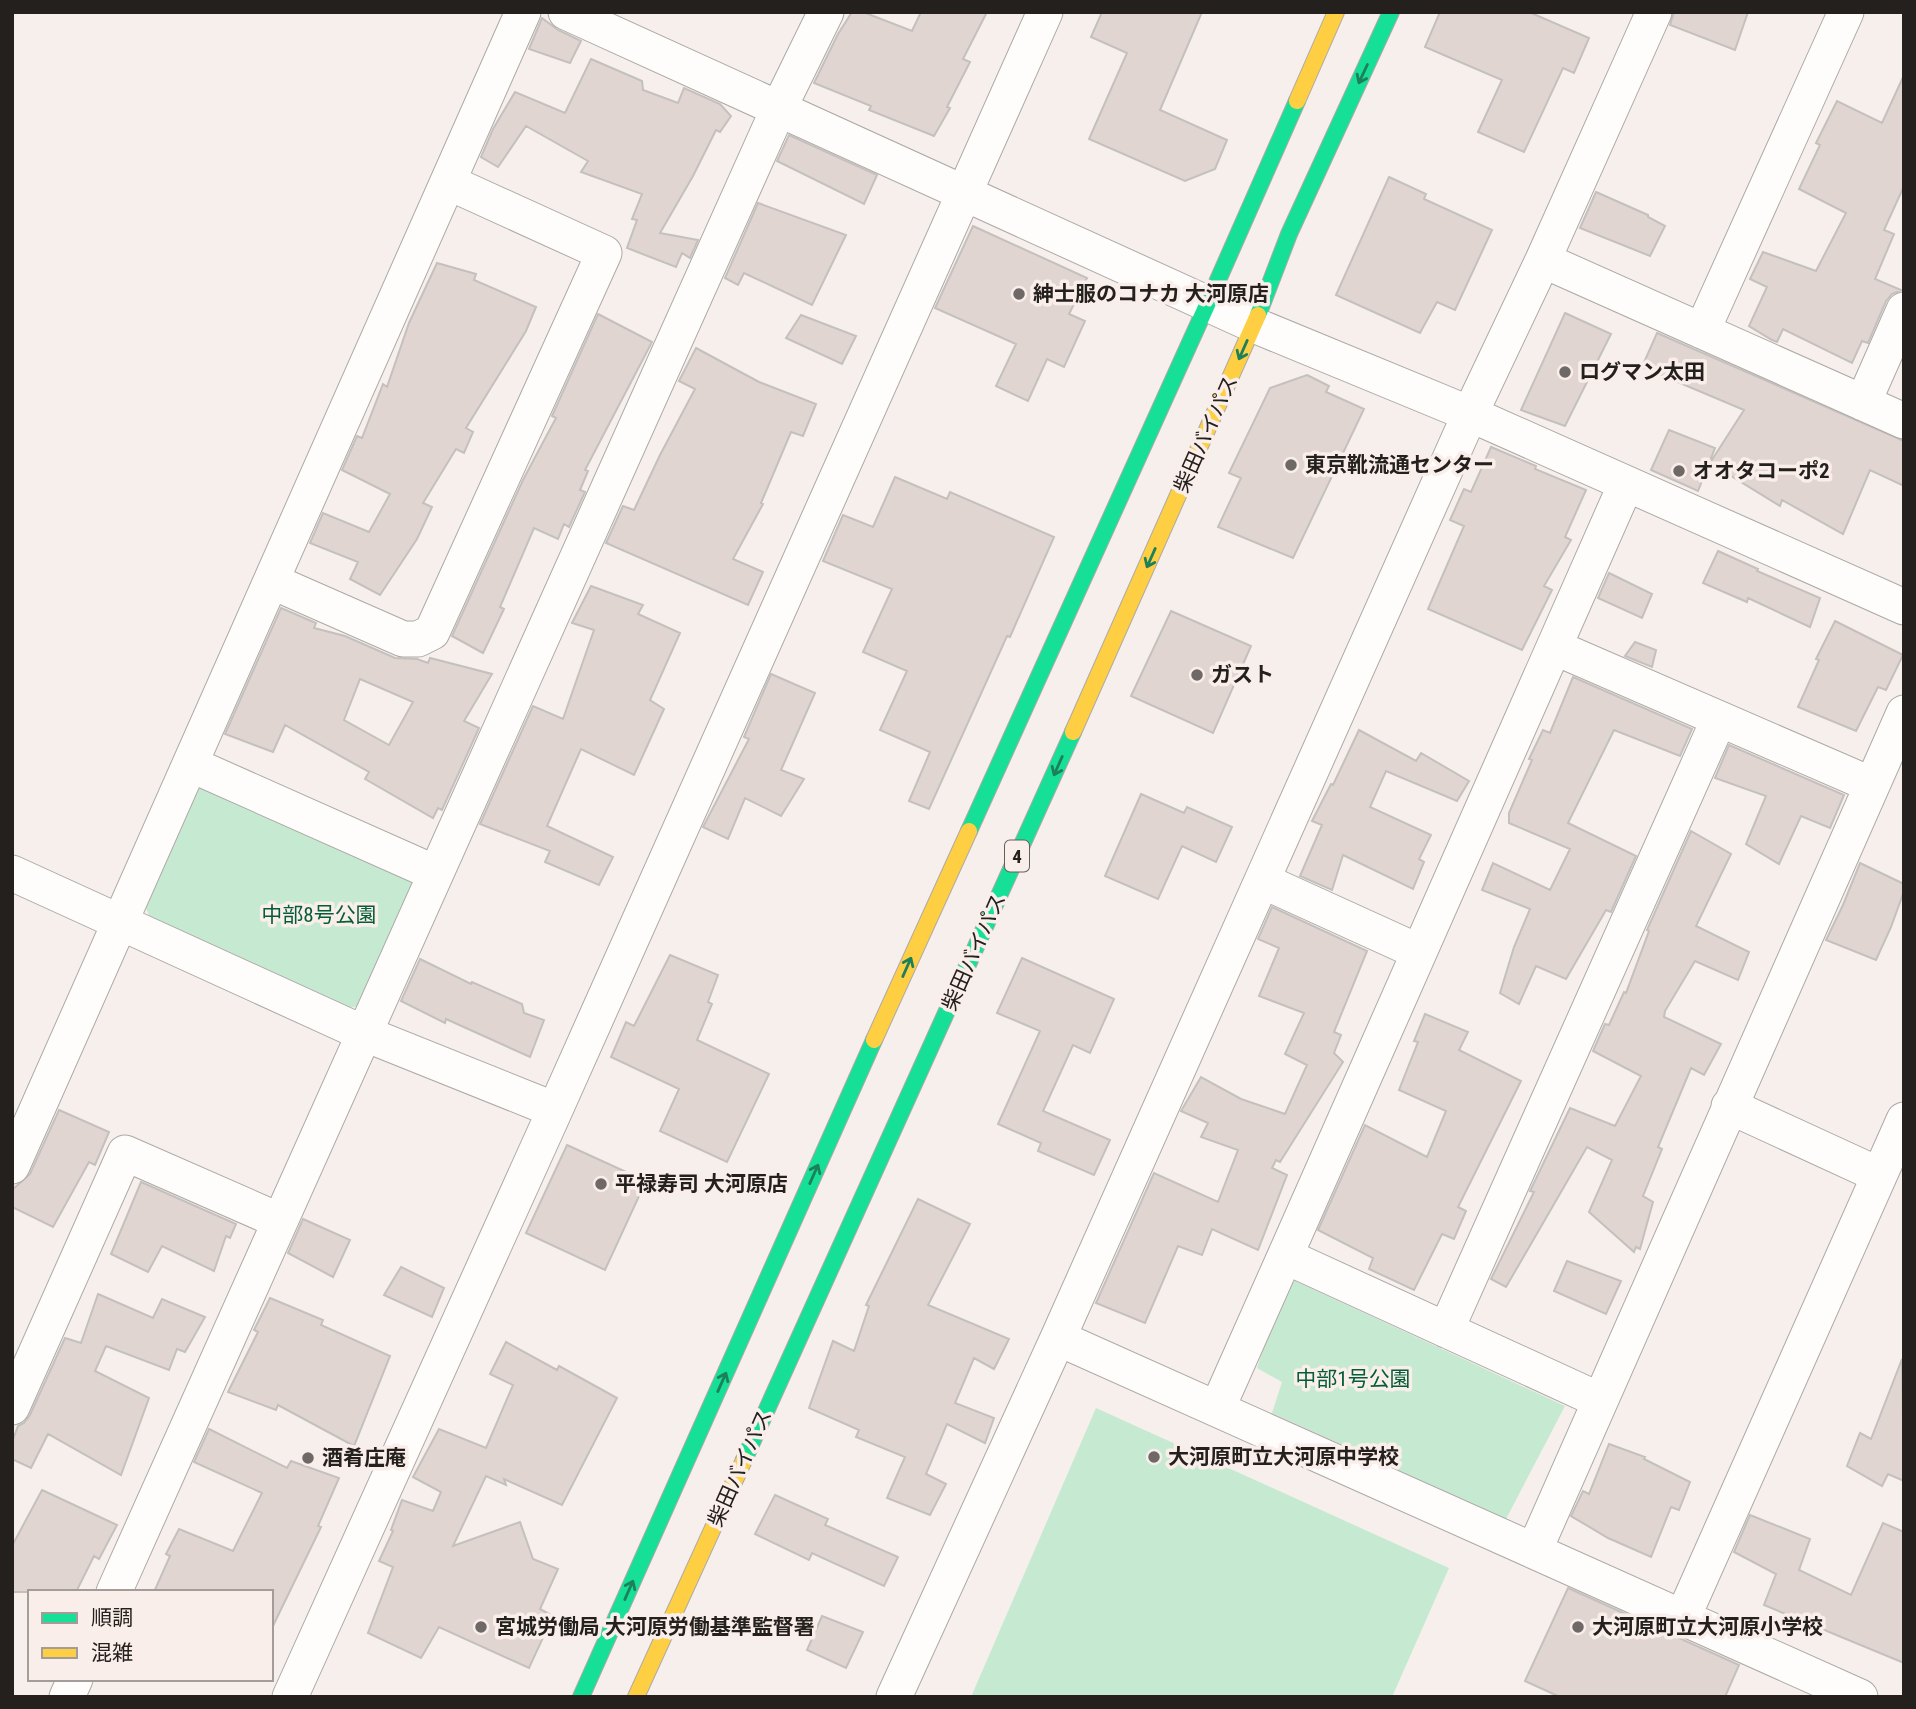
<svg xmlns="http://www.w3.org/2000/svg" width="1916" height="1709" viewBox="0 0 1916 1709" font-family="'Roboto Condensed','Noto Sans JP',sans-serif">
<style>
.green{fill:#c6ead1}
.building{fill:#e1d5d1;stroke:#c4c0bd;stroke-width:2;fill-rule:evenodd}
.lines{fill:none;stroke-linecap:round;stroke-linejoin:round}
.street-casing{stroke:#ada9a7;stroke-width:37}
.fast-casing{stroke:#ada9a7;stroke-width:18}
.slow-casing{stroke:#ada9a7;stroke-width:18}
.street{stroke:#fefdfc;stroke-width:35}
.fast{stroke:#16e098;stroke-width:16}
.slow{stroke:#ffcf43;stroke-width:16}
.oneway{stroke:#1d805b}
.poi-dot{fill:#6e6866;stroke:#f9eee9;stroke-width:2.5}
.labels{text-anchor:middle;stroke-width:7;stroke-linejoin:round;paint-order:stroke}
.shield{fill:#f9eee9;stroke:#645e5b;stroke-width:2}
.shield-label{font-size:19px;font-weight:bold;fill:#24201e}
.poi-label{font-size:21px;font-weight:bold;fill:#24201e;stroke:#f9eee9;text-anchor:start}
.street-label{font-size:21px;fill:#24201e;stroke:#f9eee9}
.park-label{font-size:21px;fill:#035d38;stroke:#f9eee9}
</style>
<rect width="100%" height="100%" fill="#f6efec"/>
<path class="green" d="M206,786L409,875L412,887L359,1006L348,1008L150,918L144,903L193,790Z
M1287,1277L1565,1406L1506,1519L1272,1413L1282,1382L1257,1368Z
M1096,1408L1449,1568L1392,1697H971Z"/>
<path class="building" d="M852,12H863L912,31L921,12H987L963,59L970,62L947,107L950,108L934,136L869,110L871,106L814,83L838,34Z
M1102,12H1202L1160,110L1227,140L1215,169L1185,181L1089,139L1127,53L1091,37Z
M1440,12H1529L1589,38L1574,73L1563,68L1524,152L1478,132L1502,80L1425,47Z
M1674,12H1748L1735,50L1670,25Z
M542,18L558,30L581,41L570,63L529,49Z
M591,59L642,81L643,90L678,103L684,88L720,104L731,116L720,132L716,130L693,176L660,233L698,240L690,258L682,253L676,267L627,248L637,220L632,219L642,194L581,172L588,161L526,126L498,167L481,157L493,129L515,92L565,113Z
M1904,75V186L1884,230L1894,234L1875,279L1901,290L1892,294L1886,301L1868,343L1862,341L1852,363L1783,329L1777,342L1772,340L1749,326L1767,287L1750,279L1763,252L1816,271L1846,213L1799,189L1820,145L1816,143L1837,101L1882,123Z
M789,135L877,175L864,204L777,161Z
M1389,177L1426,194L1424,199L1492,230L1455,310L1437,302L1420,333L1336,295Z
M1596,192L1648,215V217L1665,226L1650,256L1580,228Z
M758,203L846,235L812,305L744,273L738,285L725,278Z
M973,226L1087,278L1069,314L1085,321L1064,367L1047,359L1028,401L996,386L1016,344L935,308Z
M437,263L476,274L474,280L536,307L526,331L466,428L473,432L464,453L456,449L423,503L432,507L417,539L380,595L350,579L358,562L310,543L323,513L369,532L390,494L342,470L357,436L362,438L383,384L387,387L409,323Z
M1565,313L1611,334L1565,426L1521,410Z
M598,314L652,342L585,470L588,471L580,490L585,492L569,527L564,524L558,539L534,528L500,607L504,609L483,653L452,636L523,480L556,418L552,416Z
M801,315L856,336L842,364L786,338Z
M1657,333L1904,441V486L1870,470L1843,534L1782,500L1780,506L1710,463L1744,410L1642,367Z
M696,348L759,382L816,404L803,436L791,432L761,503L763,504L733,559L763,572L748,605L606,543L623,506L634,510L660,455L695,389L679,381Z
M1307,375L1329,386L1326,392L1364,409L1293,558L1218,527L1241,478L1229,473L1270,388Z
M1669,430L1715,448L1698,491L1651,470Z
M1491,447L1536,466L1535,469L1586,490L1565,537L1571,540L1544,586L1552,590L1522,650L1428,609L1464,526L1450,520L1464,489L1471,492Z
M895,477L947,499L950,492L1054,537L1010,637L1007,636L929,809L909,801L930,752L880,730L907,671L863,652L892,589L823,561L843,515L873,527Z
M1718,551L1758,569L1757,571L1820,598L1810,627L1748,598L1747,602L1703,583Z
M1609,573L1652,594L1642,618L1598,598Z
M591,586L643,605L638,614L680,633L650,700L664,709L634,775L581,749L547,826L613,857L599,885L545,862L550,851L480,824L533,706L563,719L594,630L572,623Z
M281,608L316,623L314,628L345,636L395,658L417,659L428,663L430,658L492,674L464,721L479,728L442,810L438,808L433,818L365,779L369,772L285,725L273,752L225,734ZM360,679L413,702L389,745L344,720Z
M1171,611L1251,646L1213,733L1131,696Z
M1835,621L1903,655L1886,690L1878,687L1856,731L1798,707L1819,660L1816,659Z
M1635,642L1656,650L1652,667L1625,656Z
M771,674L815,693L781,770L804,779L781,816L745,798L728,839L703,827L749,739L744,737Z
M1573,677L1692,729L1680,756L1614,730L1568,823L1636,856L1611,912L1606,910L1566,979L1536,966L1519,1004L1500,993L1514,947L1530,909L1482,890L1493,863L1550,890L1570,849L1509,823V813L1532,760L1529,759L1543,730L1550,733Z
M1359,730L1416,761L1421,753L1469,781L1457,801L1386,771L1370,807L1431,835L1419,859L1424,862L1413,889L1343,855L1332,890L1300,876L1322,825L1312,821L1331,784L1333,785Z
M1729,745L1844,795L1830,828L1801,816L1779,864L1746,844L1766,796L1715,778Z
M1141,794L1184,813L1187,807L1232,827L1216,862L1182,846L1158,899L1105,876Z
M1691,831L1731,854L1696,926L1749,952L1738,980L1695,961L1665,1011L1664,1017L1721,1044L1704,1075L1691,1068L1658,1147L1662,1149L1643,1196L1653,1202L1640,1249L1636,1247L1634,1252L1589,1212L1612,1160L1587,1147L1506,1287L1491,1279L1534,1192L1530,1191L1570,1108L1615,1126L1641,1076L1593,1051L1605,1024L1609,1025L1624,992L1626,993L1649,931L1647,930Z
M1860,863L1904,884V891L1891,927L1876,960L1826,940L1843,905Z
M1272,907L1367,951L1334,1032L1341,1035L1334,1053L1343,1062L1280,1162L1276,1160L1272,1168L1287,1175L1258,1250L1212,1229L1202,1255L1178,1246L1145,1323L1096,1303L1154,1173L1218,1202L1238,1150L1201,1137L1208,1123L1181,1111L1201,1077L1241,1099L1285,1114L1307,1065L1285,1054L1304,1013L1259,996L1279,948L1258,939Z
M670,955L718,975L708,1002L712,1004L697,1040L769,1074L727,1162L660,1131L679,1089L611,1057L626,1022L634,1026Z
M1022,958L1114,999L1090,1053L1073,1045L1043,1111L1110,1140L1094,1175L1038,1151L1041,1143L998,1124L1040,1031L997,1013Z
M420,959L471,984L472,982L522,1004L524,1013L544,1020L530,1057L446,1019L445,1023L401,1001Z
M1425,1014L1468,1032L1459,1050L1521,1081L1458,1207L1466,1211L1454,1239L1442,1234L1414,1290L1369,1269L1373,1258L1318,1230L1365,1125L1427,1157L1446,1111L1399,1090L1418,1042L1414,1041Z
M59,1110L109,1132L95,1165L89,1162L53,1227L12,1207V1190L30,1174Z
M567,1145L646,1181L605,1270L526,1233Z
M141,1182L236,1224L230,1238L226,1236L214,1271L162,1246L148,1272L111,1254Z
M918,1199L970,1224L928,1305L1009,1339L994,1369L974,1358L955,1403L994,1418L985,1443L947,1424L926,1474L946,1484L930,1515L887,1498L905,1457L856,1437L859,1430L809,1408L833,1341L854,1351L869,1306L866,1305Z
M303,1219L350,1240L333,1277L288,1253Z
M1567,1261L1621,1281L1606,1314L1554,1291Z
M401,1267L444,1288L432,1317L384,1295Z
M98,1294L153,1318L162,1299L205,1317L185,1352L177,1349L169,1370L106,1346L95,1371L149,1398L121,1475L48,1434L31,1468L12,1459V1442L18,1426L24,1423L30,1415L65,1338L81,1343Z
M270,1298L323,1320L321,1325L390,1356L354,1446L278,1405L276,1410L228,1392L258,1332L254,1330Z
M506,1342L557,1370L559,1366L617,1398L562,1505L504,1479L506,1485L486,1476L453,1546L520,1522L533,1559L558,1569L540,1609L553,1616L529,1668L439,1627L421,1658L368,1633L393,1567L379,1561L393,1531L391,1530L402,1500L433,1511L441,1492L413,1477L439,1429L486,1448L513,1385L490,1374Z
M1902,1359L1904,1481L1888,1474L1882,1486L1847,1466L1860,1433L1871,1439Z
M209,1429L287,1468L291,1461L339,1478L318,1526L321,1527L271,1630V1592H154L170,1556L166,1554L179,1529L233,1551L262,1493L194,1462Z
M1609,1444L1645,1457L1644,1459L1690,1482L1679,1510L1671,1507L1651,1557L1608,1538L1571,1516L1583,1491L1589,1494Z
M42,1490L117,1525L99,1559L94,1556L76,1592H12V1546Z
M775,1495L828,1519L825,1525L898,1557L884,1586L812,1553L809,1560L755,1534Z
M1750,1515L1810,1539L1799,1570L1851,1595L1883,1523L1904,1532V1663L1764,1605L1776,1574L1734,1552Z
M1568,1588L1739,1665L1725,1697H1560L1525,1681Z
M822,1616L863,1632L846,1668L807,1650Z"/>
<g class="lines">
<g class="street-casing">
<path id="street" d="M566,12L1254,325L1470,414L1904,607
M1543,260L1904,421
M1702,331L1846,12
M1863,403L1904,310
M271,581L403,639H418L432,632L604,253L448,182
M1554,647L1872,785
M190,764L435,873
M12,873L363,1033L555,1110
M1263,881L1419,952
M1729,1106L1879,1175
M12,1166L523,12
M1446,1330L1719,719
M1058,1338L1534,1551
M1599,1400L1285,1256L1626,484
M12,1407L125,1153L280,1221
M1217,1409L1285,1256
M114,1592L778,110L826,12
M1683,1617L1904,1120
M67,1697L75,1679
M290,1697L555,1110L1045,12
M894,1697L1058,1338L1470,414L1543,260L1654,12
M1860,1697L1534,1551L1904,713"/>
</g>
<g class="fast-casing">
<path id="fast" d="M1258,315L1289,234L1391,12
M969,831L1207,305L1297,101
M744,1460L1073,732
M581,1697L874,1040"/>
</g>
<g class="slow-casing">
<path id="slow" d="M1297,101L1336,12
M1073,732L1258,315
M874,1040L969,831
M636,1697L744,1460"/>
</g>
<use href="#street" class="street"/>
<use href="#fast" class="fast"/>
<use href="#slow" class="slow"/>
</g>
<defs><path id="oneway-shaft" d="M-6 0H5M1.5-3L5.5 0L1.5 3" fill="none" stroke-width="1.6" stroke-linecap="round" stroke-linejoin="round" transform="scale(1.75)"/></defs>
<g class="oneway">
<use href="#oneway-shaft" transform="translate(1363 74) rotate(115)"/>
<use href="#oneway-shaft" transform="translate(1243 350) rotate(114)"/>
<use href="#oneway-shaft" transform="translate(1151 558) rotate(114)"/>
<use href="#oneway-shaft" transform="translate(1058 766) rotate(114)"/>
<use href="#oneway-shaft" transform="translate(907 967) rotate(-66)"/>
<use href="#oneway-shaft" transform="translate(814 1174) rotate(-66)"/>
<use href="#oneway-shaft" transform="translate(722 1382) rotate(-66)"/>
<use href="#oneway-shaft" transform="translate(629 1590) rotate(-66)"/>
</g>
<g class="poi-dot">
<circle cx="1019" cy="294" r="7"/>
<circle cx="1565" cy="372" r="7"/>
<circle cx="1291" cy="465" r="7"/>
<circle cx="1679" cy="471" r="7"/>
<circle cx="1197" cy="675" r="7"/>
<circle cx="601" cy="1184" r="7"/>
<circle cx="1154" cy="1457" r="7"/>
<circle cx="308" cy="1458" r="7"/>
<circle cx="481" cy="1627" r="7"/>
<circle cx="1578" cy="1627" r="7"/>
</g>
<g class="labels">
<rect class="shield" x="1005" y="840.5" width="24" height="31" rx="5"/>
<g class="shield-label">
<text x="1017" y="863">4</text>
</g>
<g class="poi-label">
<text x="1033" y="301">紳士服のコナカ 大河原店</text>
<text x="1579" y="379">ログマン太田</text>
<text x="1305" y="472">東京靴流通センター</text>
<text x="1693" y="478">オオタコーポ2</text>
<text x="1211" y="682">ガスト</text>
<text x="615" y="1191">平禄寿司 大河原店</text>
<text x="1168" y="1464">大河原町立大河原中学校</text>
<text x="322" y="1465">酒肴庄庵</text>
<text x="495" y="1634">宮城労働局 大河原労働基準監督署</text>
<text x="1592" y="1634">大河原町立大河原小学校</text>
</g>
<g class="street-label">
<text transform="translate(1206 434) rotate(-66)" y="7">柴田バイパス</text>
<text transform="translate(974 952) rotate(-66)" y="7">柴田バイパス</text>
<text transform="translate(740 1468) rotate(-66)" y="7">柴田バイパス</text>
</g>
<g class="park-label">
<text x="319" y="922">中部8号公園</text>
<text x="1353" y="1386">中部1号公園</text>
</g>
</g>
<rect width="1916" height="1709" fill="none" stroke="#24201e" stroke-width="28"/>
<rect x="28" y="1590" width="245" height="91" fill="#f9eee9" stroke="#a49c98" stroke-width="2"/>
<rect x="42" y="1613" width="35" height="10" fill="#16e098" stroke="#a49c98" stroke-width="2"/>
<text x="91" y="1625" font-size="21" fill="#24201e">順調</text>
<rect x="42" y="1648" width="35" height="10" fill="#ffcf43" stroke="#a49c98" stroke-width="2"/>
<text x="91" y="1660" font-size="21" fill="#24201e">混雑</text>
</svg>
